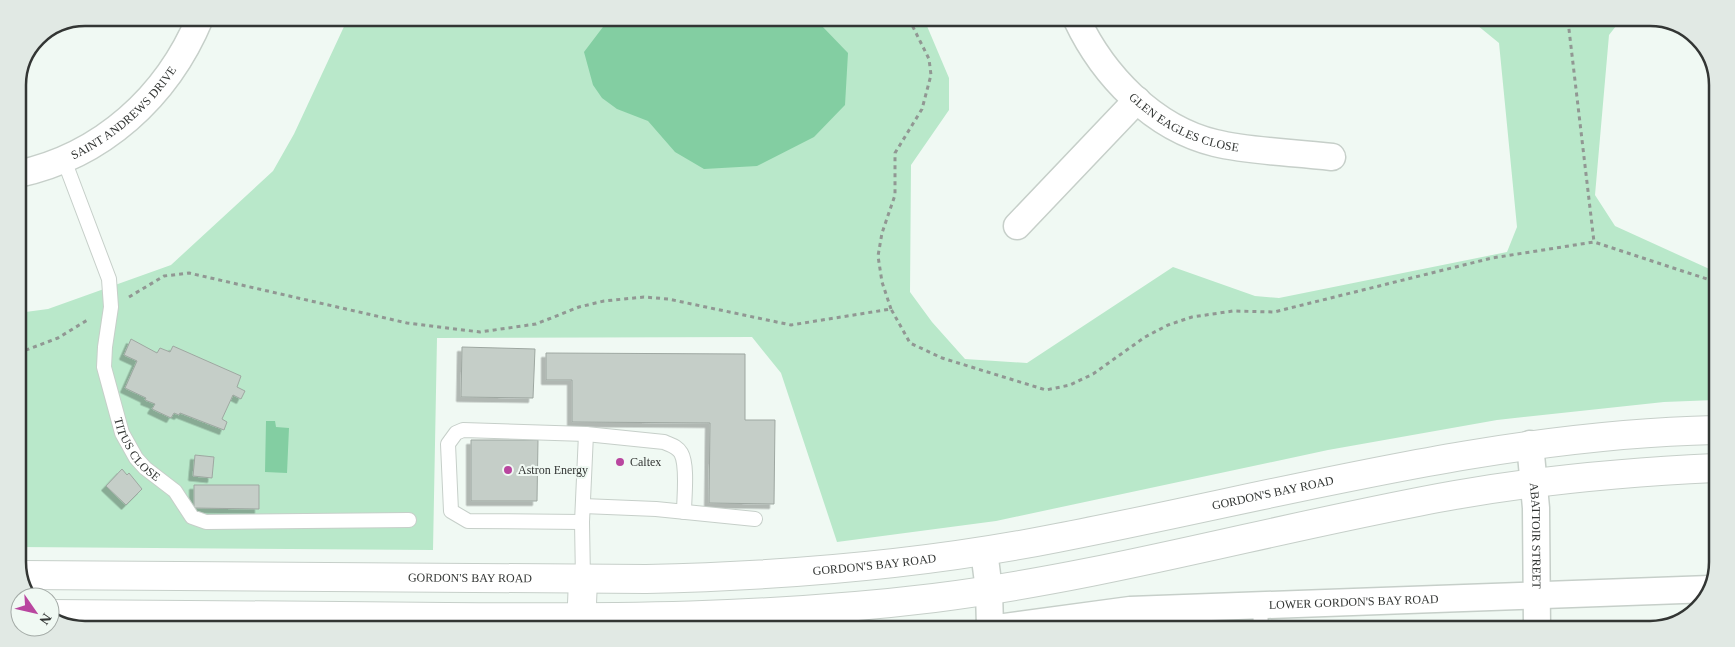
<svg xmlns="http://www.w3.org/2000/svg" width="1735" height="647" viewBox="0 0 1735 647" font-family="Georgia,serif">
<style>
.green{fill:#b9e8ca}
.water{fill:#83cea2}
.building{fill:#c5cec8;stroke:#9ea7a1;filter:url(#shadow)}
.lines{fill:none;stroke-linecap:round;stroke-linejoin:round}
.lane-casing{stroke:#c6cfc9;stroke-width:16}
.street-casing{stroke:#c6cfc9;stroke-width:29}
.secondary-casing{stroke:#c6cfc9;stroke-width:30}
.primary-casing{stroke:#c6cfc9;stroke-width:30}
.path{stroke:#919793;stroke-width:3;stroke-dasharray:4 4;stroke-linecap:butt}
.lane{stroke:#fff;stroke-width:14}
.street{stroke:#fff;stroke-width:26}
.secondary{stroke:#fff;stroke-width:28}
.primary{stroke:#fff;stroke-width:28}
.poi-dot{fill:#b9469f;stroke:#f0f9f3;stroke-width:2}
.labels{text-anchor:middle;stroke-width:4;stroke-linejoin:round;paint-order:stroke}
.street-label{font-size:12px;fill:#333634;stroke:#f0f9f3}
.poi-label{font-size:12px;fill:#333634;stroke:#f0f9f3;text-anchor:start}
.rim{fill:none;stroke:#333634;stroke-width:2.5}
</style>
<defs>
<filter id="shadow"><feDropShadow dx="-4.5" dy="4.5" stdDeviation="0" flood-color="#0004"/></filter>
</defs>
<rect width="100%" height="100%" fill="#f0f9f3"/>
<path class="green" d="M348,18L924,19L949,78V110L911,165L910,292L932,322L965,359L1027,363L1173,267L1255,296L1279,298L1507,252L1517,227L1499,43L1472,21H1620L1609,35L1595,195L1615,226L1716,272L1715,400L1664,402L1497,420L1328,450L996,521L837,542L781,373L752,337L437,338L433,550L18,547V313L48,309L171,265L273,171L294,134Z"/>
<path class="water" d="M609,19H811L821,25L848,53L845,105L814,137L757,166L704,169L675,152L648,121L617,109L602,98L593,85L584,52Z
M266,421H275L276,427L289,428L287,473L265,472Z"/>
<path class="building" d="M131,339L157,353L160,348L170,352L173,346L241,376L237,387L245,391L241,399L233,395L222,419L227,422L224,430L180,413L179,415L174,413L171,418L152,409L155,404L145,400L146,398L125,388L137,361L124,355Z
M462,347L535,349L533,398L461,397Z
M546,353L745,354V420H775L774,504L709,503L710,423L572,422V380H546Z
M471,440H538L537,501H471Z
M195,455L214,457L212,478L193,476Z
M122,469L127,475L129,473L142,489L126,505L106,486Z
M194,485H259V509L194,508Z"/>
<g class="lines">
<g class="lane-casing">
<g id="lane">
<path id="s1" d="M64,160L109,279L111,307L105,347L104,367L122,433L136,458L145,468L175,491L192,517L206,522L409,520"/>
<path d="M583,506L656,509L755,519"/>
<path d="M582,522L468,521L451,511L448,444L456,433L463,430L586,434L664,442C670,445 677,446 681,453C688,465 684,498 684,512"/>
<path d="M583,580L582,522L586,434"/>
<path d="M1260,606L1261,629"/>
</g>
</g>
<g class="street-casing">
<g id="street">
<path id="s2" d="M1077,20C1103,75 1153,128 1215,143C1252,152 1293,152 1332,157"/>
<path id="s3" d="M18,174C102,156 167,97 200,18"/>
<path d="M1017,226L1137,100"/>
<path id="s4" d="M1530,444L1536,508L1537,629"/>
<path d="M984,551L989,590L990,628"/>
<path id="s5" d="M997,628L1130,610L1710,589"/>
</g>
</g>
<g class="secondary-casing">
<path id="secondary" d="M581,627L583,580"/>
</g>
<g class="primary-casing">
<g id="primary">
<path id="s6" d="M21,575L646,579C784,576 921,565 1057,538C1275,496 1491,435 1715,430"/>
<path d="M50,614C182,614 314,616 446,617C611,618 770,618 934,598C1110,576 1281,526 1455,495C1541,480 1628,472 1715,468"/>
</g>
</g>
<path class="path" d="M1568,21L1594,242
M129,297L164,276L189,273L407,323L480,332L536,324L579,307L604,301L644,297L668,299L791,325L891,309L910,343L942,358L1046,390L1070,385L1093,374L1145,337L1168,325L1192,317L1233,311L1274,312L1492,258L1594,242L1716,282
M891,309L882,282L878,256L882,233L895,195V153L922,109L931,75L929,59L909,19
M18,353L58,338L89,319"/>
<use href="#lane" class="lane"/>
<use href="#street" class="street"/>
<use href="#secondary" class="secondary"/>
<use href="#primary" class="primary"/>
</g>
<g class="poi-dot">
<circle cx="620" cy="462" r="5"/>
<circle cx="508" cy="470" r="5"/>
</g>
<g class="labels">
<g class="street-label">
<text dy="4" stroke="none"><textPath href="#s3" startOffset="125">SAINT ANDREWS DRIVE</textPath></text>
<text dy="4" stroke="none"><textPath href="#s2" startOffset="154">GLEN EAGLES CLOSE</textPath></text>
<text dy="4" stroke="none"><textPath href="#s1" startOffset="306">TITUS CLOSE</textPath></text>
<text dy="4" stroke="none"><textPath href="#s6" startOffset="1259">GORDON'S BAY ROAD</textPath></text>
<text dy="4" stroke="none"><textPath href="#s4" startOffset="92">ABATTOIR STREET</textPath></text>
<text dy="4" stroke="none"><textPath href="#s6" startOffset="854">GORDON'S BAY ROAD</textPath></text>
<text dy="4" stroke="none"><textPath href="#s6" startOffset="449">GORDON'S BAY ROAD</textPath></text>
<text dy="4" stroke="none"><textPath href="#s5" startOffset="358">LOWER GORDON'S BAY ROAD</textPath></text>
</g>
<g class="poi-label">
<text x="630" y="466">Caltex</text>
<text x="518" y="474">Astron Energy</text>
</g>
</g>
<path d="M0 0H1735V647H0ZM85 26H1650A59 59 0 0 1 1709 85V562A59 59 0 0 1 1650 621H85A59 59 0 0 1 26 562V85A59 59 0 0 1 85 26Z" fill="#e1e9e4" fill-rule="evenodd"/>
<path class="rim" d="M85 26H1650A59 59 0 0 1 1709 85V562A59 59 0 0 1 1650 621H85A59 59 0 0 1 26 562V85A59 59 0 0 1 85 26Z"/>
<g transform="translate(35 612) rotate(124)"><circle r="24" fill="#f0f9f3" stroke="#a4aba7"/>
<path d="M0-4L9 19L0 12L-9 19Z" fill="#b9469f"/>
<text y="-8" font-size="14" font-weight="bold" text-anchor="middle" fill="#333634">N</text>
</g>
</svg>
